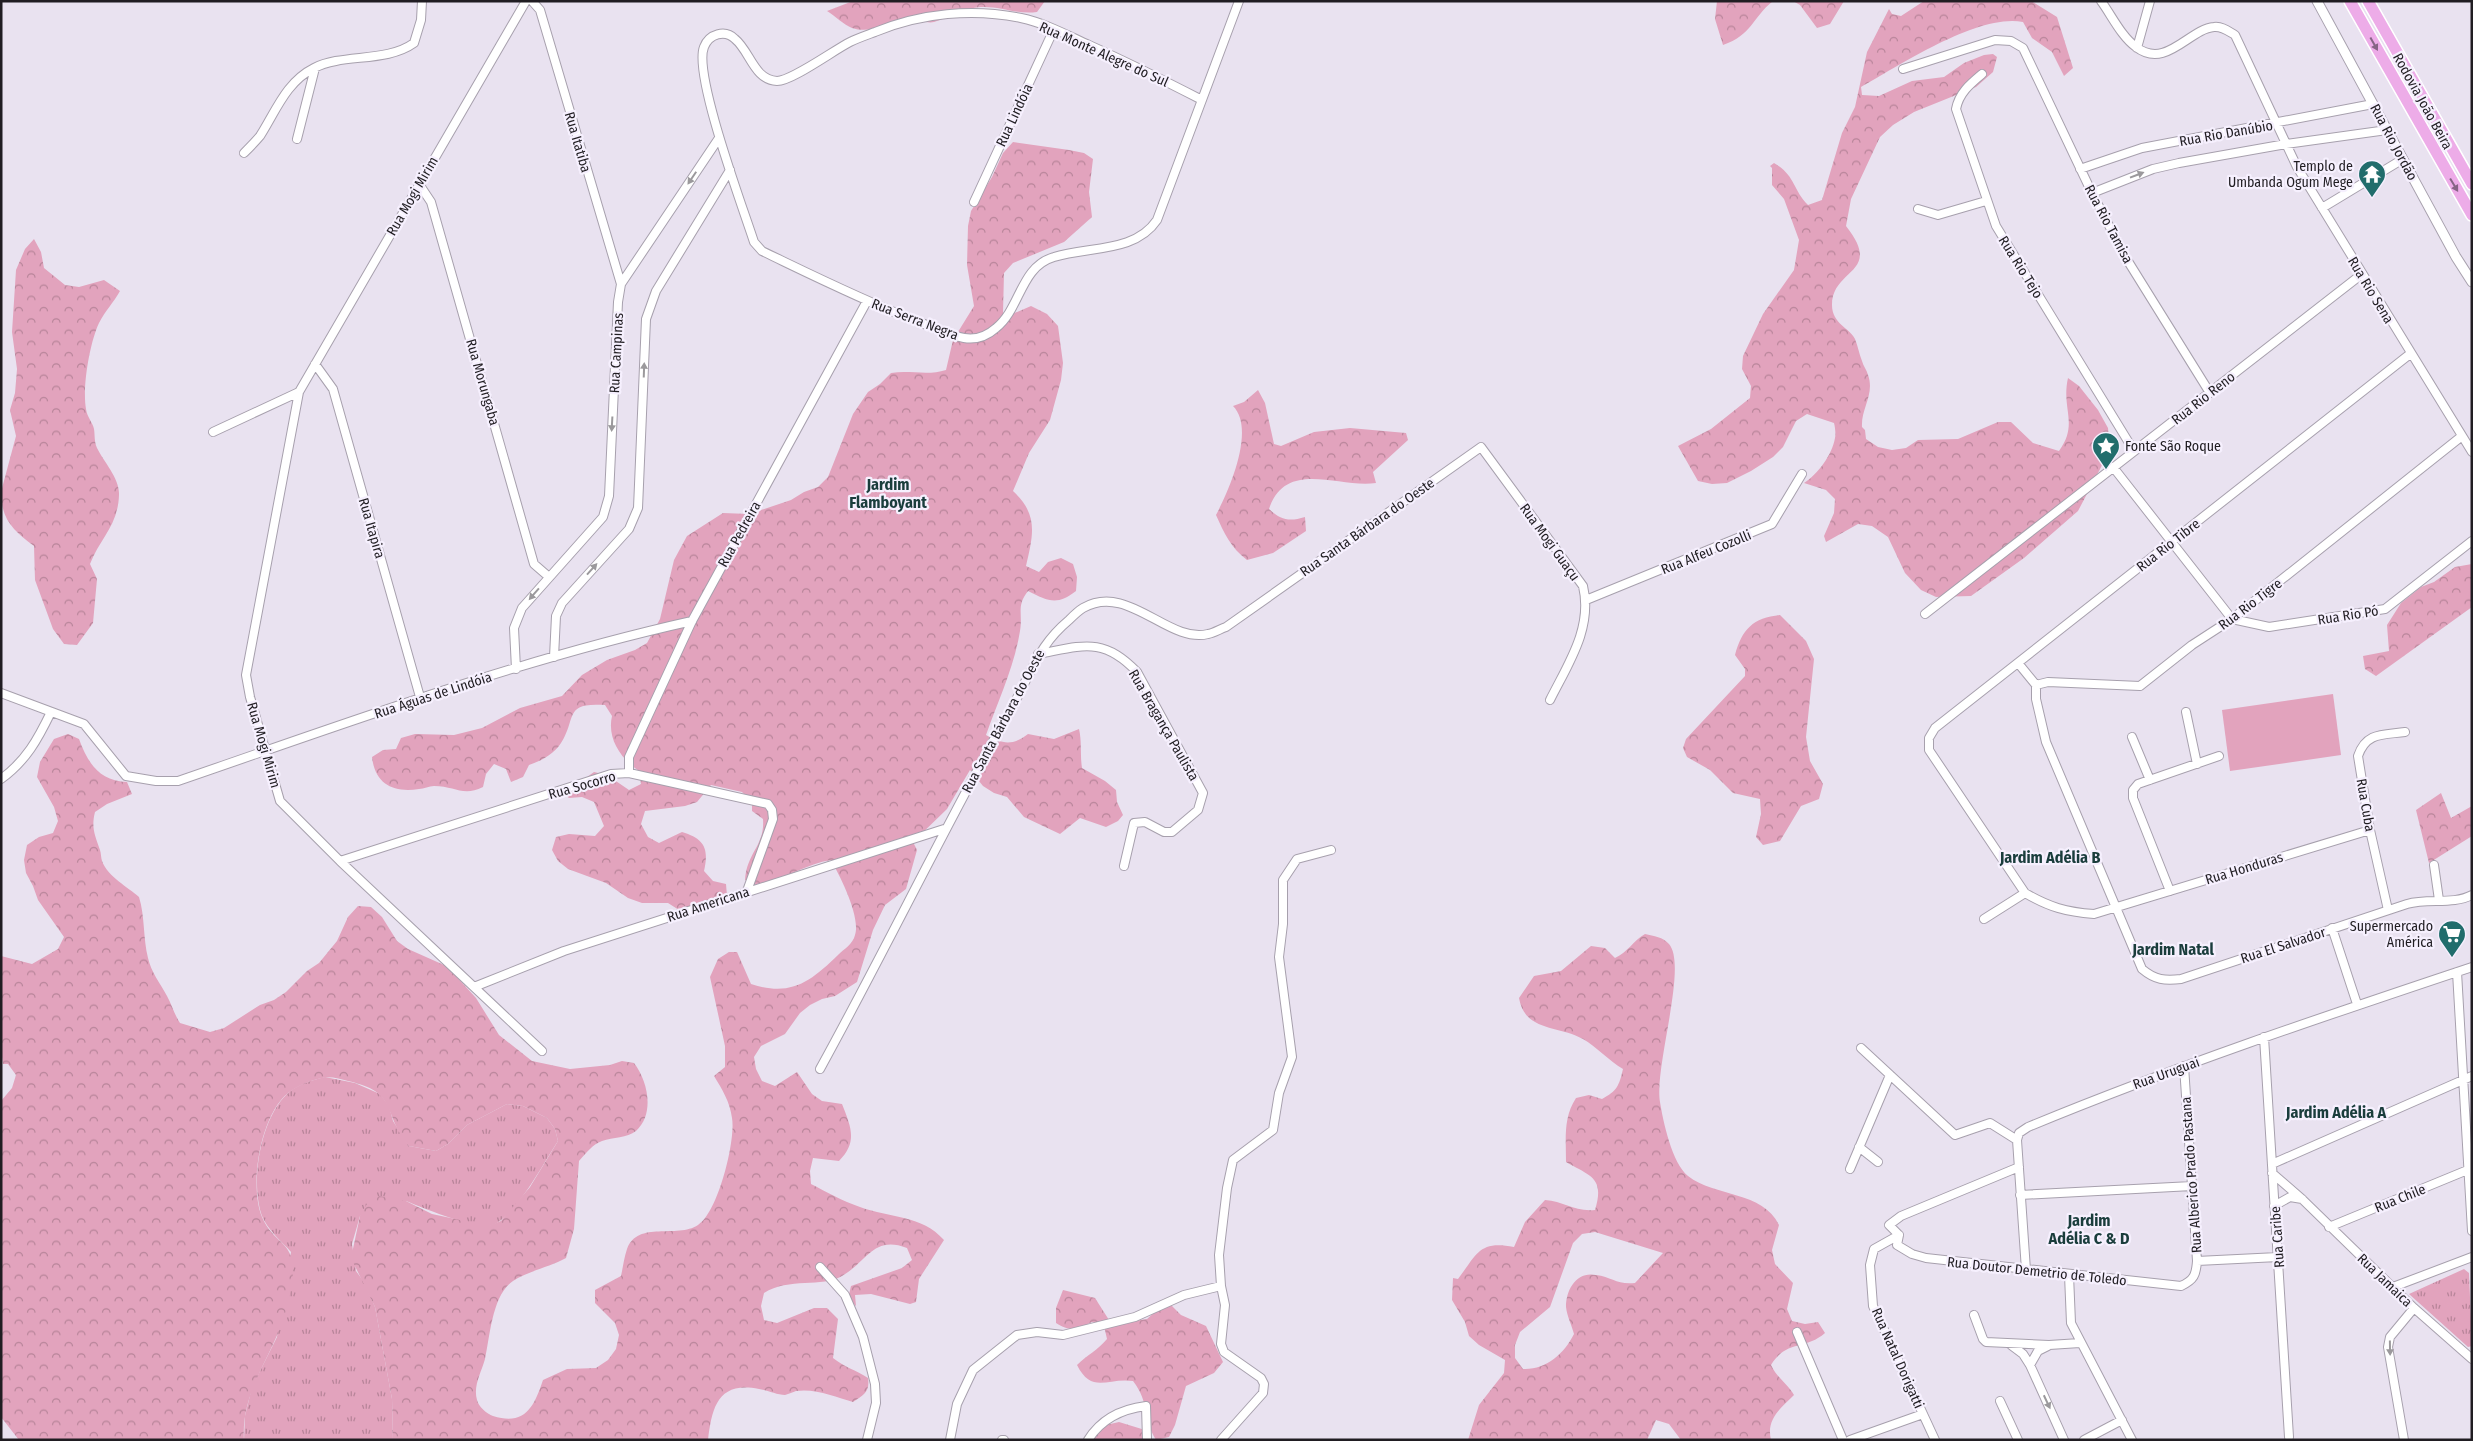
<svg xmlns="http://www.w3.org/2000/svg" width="2473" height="1441" viewBox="0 0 2473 1441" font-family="'Fira Sans Condensed',sans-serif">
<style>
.grass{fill:url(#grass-tufts)}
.forest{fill:url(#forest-crowns);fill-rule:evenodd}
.pitch{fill:#e2a3bd}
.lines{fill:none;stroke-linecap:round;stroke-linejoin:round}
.minor-casing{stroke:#a7a0ad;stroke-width:10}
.tertiary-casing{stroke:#a7a0ad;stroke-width:11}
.primary-casing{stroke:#fff;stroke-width:14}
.minor{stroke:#fff;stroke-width:8}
.tertiary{stroke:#fff;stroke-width:9}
.primary{stroke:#edace8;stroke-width:11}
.oneway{fill:#866485}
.oneway2{fill:#9b999c}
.labels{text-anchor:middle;stroke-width:4.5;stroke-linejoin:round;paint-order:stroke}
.street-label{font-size:14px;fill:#201d22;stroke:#f6f0fe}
.poi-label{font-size:14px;fill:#201d22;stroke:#f6f0fe;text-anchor:end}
.quarter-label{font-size:16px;font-weight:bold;fill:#1a3d3c;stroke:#f6f0fe}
</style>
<defs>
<pattern id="grass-tufts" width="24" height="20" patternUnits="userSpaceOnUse" patternTransform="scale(1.25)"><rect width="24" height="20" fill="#e2a3bd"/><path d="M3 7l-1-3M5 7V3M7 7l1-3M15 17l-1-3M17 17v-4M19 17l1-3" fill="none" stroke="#b78499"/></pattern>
<pattern id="forest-crowns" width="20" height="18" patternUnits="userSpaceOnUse" patternTransform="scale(1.25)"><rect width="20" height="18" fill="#e2a3bd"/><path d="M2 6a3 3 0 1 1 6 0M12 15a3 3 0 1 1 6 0" fill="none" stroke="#b78499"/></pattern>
</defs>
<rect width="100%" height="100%" fill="#e9e2f0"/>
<path class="grass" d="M325,1077L355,1083L380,1094L389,1106L393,1121L409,1146L436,1151L448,1144L467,1125L507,1104L523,1106L547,1118L555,1129L558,1141C544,1162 514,1220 490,1226C474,1229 423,1208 406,1201L360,1216L352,1244L356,1271L364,1282L375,1307L392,1399L393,1440H244L245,1416L252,1387L277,1337L291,1252C282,1242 267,1229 262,1216C250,1182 260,1120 287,1094C296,1085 312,1080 325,1077Z
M2464,1269L2469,1273L2472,1346L2468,1347L2409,1294Z"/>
<path class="forest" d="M853,1H1045L1037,12C1018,15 1001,6 981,7C964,8 950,17 934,22C927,24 919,19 912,19C892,20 872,35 852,28C844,25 835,16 827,11Z
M1717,1H1773C1752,18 1752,35 1723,45L1715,19Z
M1793,1H1844L1830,24L1817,28L1800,5Z
M1924,1H2031L2057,17L2073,68L2064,76L2052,52L2032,38L2023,22C1979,13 1900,65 1861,87L1862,95L1879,96L1912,81L1944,77L1964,63L1984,55L1993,54L1997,57L1993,72L1976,87L1914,112L1893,125L1880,137L1851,199L1846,226C1884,274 1832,268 1832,305C1832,324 1850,328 1855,339C1858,346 1859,354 1862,361C1863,366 1867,370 1868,375C1875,394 1861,408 1862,427L1865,430L1866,439L1878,447L1892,450L1906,448L1918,440L1958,439L1998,422H2011L2033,443L2059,451C2079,423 2061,409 2068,378L2079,386L2098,410L2108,428L2110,450L2078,511L2024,558L1971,596L1936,597L1921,590L1905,573L1888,537L1872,526L1858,524L1826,542L1824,536L1834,513L1835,499L1826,490L1804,483C1818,474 1832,455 1835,438C1836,434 1835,427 1834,423L1807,414L1796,421L1783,447L1773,457L1751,471L1727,483L1712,484L1698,481L1678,446L1711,429L1750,398L1751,386L1742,369L1743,356L1763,314L1794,270L1799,240L1784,199L1772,185V168L1770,166L1774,163C1796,176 1792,189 1808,205L1822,200L1842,133L1855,107L1867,52L1889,9L1892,14L1901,16Z
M1013,142L1069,150L1084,153L1093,159L1089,192L1092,217L1064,242L1013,263L1004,273L1003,313L1010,315L1031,306L1047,314L1058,326L1063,363L1061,380L1050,420L1029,453L1013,491C1039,515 1033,535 1026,566L1039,572L1048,562L1061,558L1073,564L1077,577L1076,591C1057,606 1048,601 1028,591C1016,606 1023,614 1020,631C1014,668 998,701 986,735C1002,744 1013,746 1028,734L1054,739L1079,729C1082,742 1080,755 1082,768L1105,781L1116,790L1117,802L1123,815L1118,821L1106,827L1080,818L1060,834L1024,817L1007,797L994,793L983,786L970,770L947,809L913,842L917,850L906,889L885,905L873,930L857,982L835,996L822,999L810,1005L800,1013L785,1034L761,1046L754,1057L756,1069L762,1081L775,1086L797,1072L812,1094L822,1101L842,1104C851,1127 858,1142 839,1161L813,1158L810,1171L811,1184C827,1192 842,1201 860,1207C890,1218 922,1215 944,1240L919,1279L916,1302L910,1304L871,1294L855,1295L856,1306L848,1299L851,1286L902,1268L912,1260L907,1248C873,1235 867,1262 842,1276C822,1288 789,1277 764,1293L761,1306L764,1320L777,1323L814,1308H827L838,1319L833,1358C844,1367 856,1370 868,1378C870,1392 864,1395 853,1402C836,1397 815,1388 796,1391C793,1392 789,1394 785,1395C777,1395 767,1390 759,1389C718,1381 712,1407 708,1440H393L392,1399L375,1307L351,1258L360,1216L367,1204L379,1196L406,1201L432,1214L488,1226L501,1221L530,1187L558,1141L555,1129L547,1118L523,1106L507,1104L467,1125L448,1144L436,1151L409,1146C382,1114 399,1092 348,1081C340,1079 330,1076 322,1078C311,1080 297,1086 288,1093C260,1116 249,1185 262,1217C274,1246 298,1240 292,1282C290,1296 286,1313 281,1326C266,1364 241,1397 244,1440H19L1,1417V1101L12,1088L16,1075L8,1064H3L1,1050V956L32,964L58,949L64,937L38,900L33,886L26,873L24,860L27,845L39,837L53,833L58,821L54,807L37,777L40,762L54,739L68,734L79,739C88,764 100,781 127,782L132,794L107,804L95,812C91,828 95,835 100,850C101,853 101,858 102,861C108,877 128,887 139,897C145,916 143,938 148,958C151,972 160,983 167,996C172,1005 174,1014 180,1023L210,1032L224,1028L260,1005L274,1000L286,992L307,971L319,963L337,941L348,917L358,906L371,907L382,917L397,941L408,949L444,965L455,975L476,998L499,1035L532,1061L570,1069L610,1065L622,1061L634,1063C648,1081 655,1114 636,1131C627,1138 613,1137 602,1141C593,1144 586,1153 579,1161L574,1229L566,1258C550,1267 528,1271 513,1281C492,1295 490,1337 485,1359C481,1373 473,1386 477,1400C478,1406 487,1414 493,1416C525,1426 534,1407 543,1380L567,1369L596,1368L608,1360L616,1349L619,1335L615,1323L595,1303V1290L621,1276C623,1267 624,1258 627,1249C638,1220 677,1239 698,1225C718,1213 736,1140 732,1118C730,1102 722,1089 714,1076L725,1067V1046L710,977L718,959L729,952H737L751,984C791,997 810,982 838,955C844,949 853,944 855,935C861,917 840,876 831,860C806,864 782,880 757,886L745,880C747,852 765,846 763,819L752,811V802L742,792L711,785L697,802L685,806L645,811L641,824L648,837L659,843L682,832C705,839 709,849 704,871L713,881L726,884L727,896L719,907L693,911L679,910L668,903H642L628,898L606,883L568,869L558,861L552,850L556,837L569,834L595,836L604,826L594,802L582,797L569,798L558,789L583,780L594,772L607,775L629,790L641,784L639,771C620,758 607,738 612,716L605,705C563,702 577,718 561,743C554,754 541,761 529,765L523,777L511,782L506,769L494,764L486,774L483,787C463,797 455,786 434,786C429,786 424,789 419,789C393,793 375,784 372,757L383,750L396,749L401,738L415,734L454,735L482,728L520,708L562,696L582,675L607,660L635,650L647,643L660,619L674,560L687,536L723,513L749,514L791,500L804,492L818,487L828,477L853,414L868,392L880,384L891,373C910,370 928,376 946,370L953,340L974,306L967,265L968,226L971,211L992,177L1003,153Z
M34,239L41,252L44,268L65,285L79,287L104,280L120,291C114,302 105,311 99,323C90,342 82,387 86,409C87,417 93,423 94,429C95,435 94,441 97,448C104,462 120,479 119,495C118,526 100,538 90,564L97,579L93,623L77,645L64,644L53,629L35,580L34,546C14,531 1,520 1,492L16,436L10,410L15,393L17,369L12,332L16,270L25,249Z
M1258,390L1265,403L1274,444L1281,446L1314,432L1350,428L1406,433L1408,440L1373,472L1376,483C1340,489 1286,458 1269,509C1281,520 1289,522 1305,517L1306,531L1273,553L1247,560C1231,548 1224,533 1216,515C1229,491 1256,429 1233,406L1244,402Z
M2472,564V607L2376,676L2365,669L2363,656L2389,651L2387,625L2401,603L2421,587L2434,582L2455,567Z
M1780,615L1806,641L1814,659L1806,737L1810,761L1823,784L1819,799L1801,806L1780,841L1763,845L1756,837L1761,814L1760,799L1733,793L1710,770L1687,757L1683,748L1686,739L1745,676V669L1735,655C1742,629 1753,618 1780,615Z
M2441,793L2451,818L2472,806V836L2429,863L2416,810Z
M1645,934C1654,936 1663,937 1669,944C1688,966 1654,1067 1660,1102C1663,1121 1672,1163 1688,1176C1715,1197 1763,1191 1779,1225L1772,1250L1775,1264L1793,1283L1787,1309L1792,1321L1805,1324L1818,1322L1825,1333C1804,1351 1787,1339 1771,1365C1777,1378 1787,1383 1794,1395C1780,1409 1766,1419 1771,1440H1681L1669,1424L1656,1420L1647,1440H1468L1479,1405L1504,1373L1505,1360L1479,1345L1469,1336L1465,1322L1452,1300L1453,1278L1458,1279C1477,1254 1479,1240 1514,1247L1525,1222L1545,1200C1564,1201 1574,1212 1595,1210C1605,1177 1590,1176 1566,1162C1566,1139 1563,1118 1576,1098L1589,1095L1602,1099C1617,1091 1619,1086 1623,1069C1609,1061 1597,1047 1583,1039C1558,1025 1525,1032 1519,998L1534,976L1561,971L1591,946L1605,948L1615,958C1628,952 1633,941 1645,934ZM1595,1232L1663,1253L1635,1283C1617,1285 1612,1277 1596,1275C1577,1271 1566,1289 1566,1307C1567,1316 1572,1326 1574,1334C1564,1354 1546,1370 1523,1369L1515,1358V1345L1520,1332L1550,1307L1573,1243L1582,1234Z
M1063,1290L1095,1298L1109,1320L1121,1323L1147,1319L1173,1296L1172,1306L1181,1315L1206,1326L1223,1362L1214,1373L1186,1386L1175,1425L1169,1437L1156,1440C1143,1419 1150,1403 1133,1381C1108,1377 1092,1395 1077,1365C1087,1355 1098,1350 1107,1339L1104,1326L1092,1322C1076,1330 1071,1332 1056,1323V1308Z
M1119,1422L1145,1430L1147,1440H1089L1106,1425Z"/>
<path class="pitch" d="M2333,694L2341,755L2230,771L2222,710Z"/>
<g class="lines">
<g class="minor-casing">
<path id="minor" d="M526,1L299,392L246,675L250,697L280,801L340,861L542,1051
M532,1L540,10L621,284
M2101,1C2112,16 2121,36 2136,47C2166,70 2189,29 2214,27C2222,26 2228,31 2235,35L2297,167L2472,452
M2137,48L2150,1
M1903,69L1995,40L2011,41L2023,48L2092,193L2126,258L2210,393
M1982,74C1970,84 1959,93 1956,109L1996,226L2134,451
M1202,100C1165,81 1127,62 1089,45C1067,35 1045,23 1021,18C973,8 921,13 875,32C867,35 858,38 850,42C834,50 792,81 777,81C754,80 750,51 735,39C725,29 709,34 704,47C693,74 743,208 754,242L762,251C812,275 862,300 914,320C930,326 947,335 964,338C976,340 987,336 996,328C1021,308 1020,267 1054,257C1088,246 1135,253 1157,220L1239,1
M297,139L315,68
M244,153C249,148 255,142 260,136C276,111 286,82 314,68C343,53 386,63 414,43L421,20L422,1
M2080,169L2142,148L2373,104
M419,184L431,202L534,564L549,577
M2092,193L2153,169L2179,163L2286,144L2387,130
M974,202L1054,29
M2322,208L2403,159
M1918,209L1938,215L1986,201
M315,364L333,389L420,697
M213,432L299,392
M2113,467L2232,619L2269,627L2385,609L2472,541
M1586,600L1772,524L1802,474
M1925,614L2362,274
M1038,654C1082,646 1103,636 1137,672L1203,793L1198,810L1172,832H1164L1145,822L1134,823L1124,866
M554,657L556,616L562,603L629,529L638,508L646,319L656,291L730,170
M2018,663L2036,685L2048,682L2140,686L2192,645L2232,619L2462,436
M516,669L514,628L522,608L603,517L609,496L618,302L621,284L719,138
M2036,685V699L2046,742L2142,969C2155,980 2165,981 2181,979L2407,904C2429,898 2453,905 2472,895
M1,693L84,724L126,776L156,781H178C347,723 517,660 692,621
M2186,712L2197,764
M2132,737L2150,780
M629,773V757L692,621L867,301
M1,779C26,761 38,739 51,712
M2370,830L2094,914C2066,912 2049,907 2025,893L1929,750V738L1935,728L2410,354
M340,861L611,774L629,773L768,804L772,810L773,819L747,891
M2434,865L2439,900
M2170,891L2133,798V790L2138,784L2219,756
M2388,910L2370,830L2358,756C2366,732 2383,735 2405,732
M1984,919L2025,893
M2332,928L2357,1004
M2457,972L2472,1231
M474,987L564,951L944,829
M2264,1037L2289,1437
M1861,1048L1955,1135L1990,1123L2017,1140
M820,1069C881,958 936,845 997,734C1005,719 1015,703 1022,688C1037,659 1044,641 1069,620C1073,616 1078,611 1083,608C1128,582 1168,644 1208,634C1214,633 1220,629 1226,627L1481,447L1583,586C1593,628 1568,664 1550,700
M1859,1147L1878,1162
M2272,1164L2472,1076
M1850,1169L1890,1075
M2272,1173L2302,1199L2414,1308L2472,1359
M2020,1195L2192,1186
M2274,1206L2290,1197L2302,1199
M2329,1227L2470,1169
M1899,1235L1897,1245L1912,1254L1926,1258L2181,1286C2194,1280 2196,1275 2197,1261L2184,1066
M2197,1261L2278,1257
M820,1267L845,1295L863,1337L875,1384L876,1403L867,1440
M2026,1270L2017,1140L2019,1133L2028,1127C2173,1067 2322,1017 2472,967
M2069,1275L2071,1323L2132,1440
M2393,1287L2472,1257
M1974,1315L1983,1339L1986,1342L2049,1345L2080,1343
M1797,1332L1843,1440
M2011,1345L2023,1354L2030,1365L2064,1440
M2030,1365L2038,1351L2048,1346
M2000,1401L2018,1440
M950,1440L957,1404L973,1370L1017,1335L1037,1332L1063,1335L1135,1317L1184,1295L1221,1286
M1002,1440H1004
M1088,1440C1101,1419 1122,1409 1146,1406L1147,1440
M1221,1440L1263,1393L1264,1384L1261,1378L1224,1352L1221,1344L1225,1305L1221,1286L1219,1255L1227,1188L1233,1160L1273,1130L1279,1093L1292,1057L1279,957L1283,924V880L1297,859L1331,850
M1850,1440L1923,1414
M1935,1440L1873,1306L1870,1265L1874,1249L1899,1235L1889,1225L1901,1216L2019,1167
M2084,1440L2122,1420
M2404,1440L2388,1347L2390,1337L2414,1308"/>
</g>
<g class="tertiary-casing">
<path id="tertiary" d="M2317,1L2456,257L2472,282"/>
</g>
<g class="primary-casing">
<path id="primary" d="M2350,1L2472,215
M2368,1L2472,184"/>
</g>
<use href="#minor" class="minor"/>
<use href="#tertiary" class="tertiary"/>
<use href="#primary" class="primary"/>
</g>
<defs><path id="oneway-solid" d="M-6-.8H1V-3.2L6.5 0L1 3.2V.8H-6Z" transform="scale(1.25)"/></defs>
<g class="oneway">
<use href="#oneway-solid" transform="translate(2374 44) rotate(61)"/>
<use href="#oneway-solid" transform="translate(2454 185) rotate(59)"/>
</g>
<g class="oneway2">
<use href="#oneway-solid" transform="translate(2137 175) rotate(-21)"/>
<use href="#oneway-solid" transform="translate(692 178) rotate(124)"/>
<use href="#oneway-solid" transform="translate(644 370) rotate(-88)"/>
<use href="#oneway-solid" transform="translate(612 424) rotate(93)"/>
<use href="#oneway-solid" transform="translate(592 569) rotate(-48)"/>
<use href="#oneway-solid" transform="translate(534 594) rotate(131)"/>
<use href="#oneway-solid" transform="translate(2390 1348) rotate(89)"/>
<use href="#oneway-solid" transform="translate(2047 1402) rotate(65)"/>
</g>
<defs>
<g id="temple-pin" transform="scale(1.4375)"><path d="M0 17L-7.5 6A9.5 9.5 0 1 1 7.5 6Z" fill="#216d6c" stroke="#f6f0fe"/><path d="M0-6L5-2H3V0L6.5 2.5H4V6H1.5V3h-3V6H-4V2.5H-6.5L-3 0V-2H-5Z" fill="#fff"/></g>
<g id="sight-pin" transform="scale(1.4375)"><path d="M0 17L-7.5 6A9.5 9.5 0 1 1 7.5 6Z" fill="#216d6c" stroke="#f6f0fe"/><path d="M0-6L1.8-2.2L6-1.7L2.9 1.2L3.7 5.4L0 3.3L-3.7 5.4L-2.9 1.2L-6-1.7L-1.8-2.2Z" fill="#fff"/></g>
<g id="supermarket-pin" transform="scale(1.4375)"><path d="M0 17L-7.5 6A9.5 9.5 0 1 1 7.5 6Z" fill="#216d6c" stroke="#f6f0fe"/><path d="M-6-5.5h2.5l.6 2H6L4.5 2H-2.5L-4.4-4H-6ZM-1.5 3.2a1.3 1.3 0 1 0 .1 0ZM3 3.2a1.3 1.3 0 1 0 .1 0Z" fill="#fff"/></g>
</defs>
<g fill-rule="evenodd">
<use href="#temple-pin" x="2372" y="174"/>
<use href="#sight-pin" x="2106" y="446"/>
<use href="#supermarket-pin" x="2452" y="934"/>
</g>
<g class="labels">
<g class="street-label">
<text transform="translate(1104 54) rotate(24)" y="5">Rua Monte Alegre do Sul</text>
<text transform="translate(2423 101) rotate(61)" y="5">Rodovia João Beira</text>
<text transform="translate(1014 115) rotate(-65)" y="5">Rua Lindóia</text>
<text transform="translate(2226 133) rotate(-10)" y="5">Rua Rio Danúbio</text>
<text transform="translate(578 142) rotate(74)" y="5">Rua Itatiba</text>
<text transform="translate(2394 142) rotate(62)" y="5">Rua Rio Jordão</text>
<text transform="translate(412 196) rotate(-60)" y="5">Rua Mogi Mirim</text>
<text transform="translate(2109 224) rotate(62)" y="5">Rua Rio Tamisa</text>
<text transform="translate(2021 267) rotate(58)" y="5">Rua Rio Tejo</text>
<text transform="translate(2371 290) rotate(59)" y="5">Rua Rio Sena</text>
<text transform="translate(915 319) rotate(21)" y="5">Rua Serra Negra</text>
<text transform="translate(616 353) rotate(-87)" y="5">Rua Campinas</text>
<text transform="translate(483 382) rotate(74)" y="5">Rua Morungaba</text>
<text transform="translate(2203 398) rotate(-38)" y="5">Rua Rio Reno</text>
<text transform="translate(1367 527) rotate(-35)" y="5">Rua Santa Bárbara do Oeste</text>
<text transform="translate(372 528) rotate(74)" y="5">Rua Itapira</text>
<text transform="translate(739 534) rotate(-61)" y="5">Rua Pedreira</text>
<text transform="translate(1550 542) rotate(54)" y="5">Rua Mogi Guaçu</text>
<text transform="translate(2168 545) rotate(-38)" y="5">Rua Rio Tibre</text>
<text transform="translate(1706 552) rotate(-22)" y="5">Rua Alfeu Cozolli</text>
<text transform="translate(2250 604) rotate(-37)" y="5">Rua Rio Tigre</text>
<text transform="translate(2348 615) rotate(-9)" y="5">Rua Rio Pó</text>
<text transform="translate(433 695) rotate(-18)" y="5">Rua Águas de Lindóia</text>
<text transform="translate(1003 721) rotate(-62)" y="5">Rua Santa Bárbara do Oeste</text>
<text transform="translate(1164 725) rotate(60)" y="5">Rua Bragança Paulista</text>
<text transform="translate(264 745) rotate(74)" y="5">Rua Mogi Mirim</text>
<text transform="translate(582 785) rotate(-16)" y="5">Rua Socorro</text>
<text transform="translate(2366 805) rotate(80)" y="5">Rua Cuba</text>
<text transform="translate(2244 868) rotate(-17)" y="5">Rua Honduras</text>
<text transform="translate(708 904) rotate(-18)" y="5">Rua Americana</text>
<text transform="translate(2283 945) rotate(-18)" y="5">Rua El Salvador</text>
<text transform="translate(2166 1073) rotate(-20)" y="5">Rua Uruguai</text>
<text transform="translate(2191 1175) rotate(-94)" y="5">Rua Alberico Prado Pastana</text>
<text transform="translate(2400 1198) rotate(-22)" y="5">Rua Chile</text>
<text transform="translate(2277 1237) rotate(-94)" y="5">Rua Caribe</text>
<text transform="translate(2037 1271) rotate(6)" y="5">Rua Doutor Demetrio de Toledo</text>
<text transform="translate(2385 1280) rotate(44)" y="5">Rua Jamaica</text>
<text transform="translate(1898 1358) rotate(66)" y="5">Rua Natal Dorigatti</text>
</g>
<g class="poi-label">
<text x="2353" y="171">Templo de<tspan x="2353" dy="16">Umbanda Ogum Mege</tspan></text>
<text x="2125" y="451" text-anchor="start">Fonte São Roque</text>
<text x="2433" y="931">Supermercado<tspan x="2433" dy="16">América</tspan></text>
</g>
<g class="quarter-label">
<text x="888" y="490">Jardim<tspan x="888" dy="18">Flamboyant</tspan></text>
<text x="2050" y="863">Jardim Adélia B</text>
<text x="2173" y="955">Jardim Natal</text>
<text x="2336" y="1118">Jardim Adélia A</text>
<text x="2089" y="1226">Jardim<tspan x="2089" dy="18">Adélia C &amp; D</tspan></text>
</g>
</g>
<rect width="2473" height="1441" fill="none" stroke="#201d22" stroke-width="5"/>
</svg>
